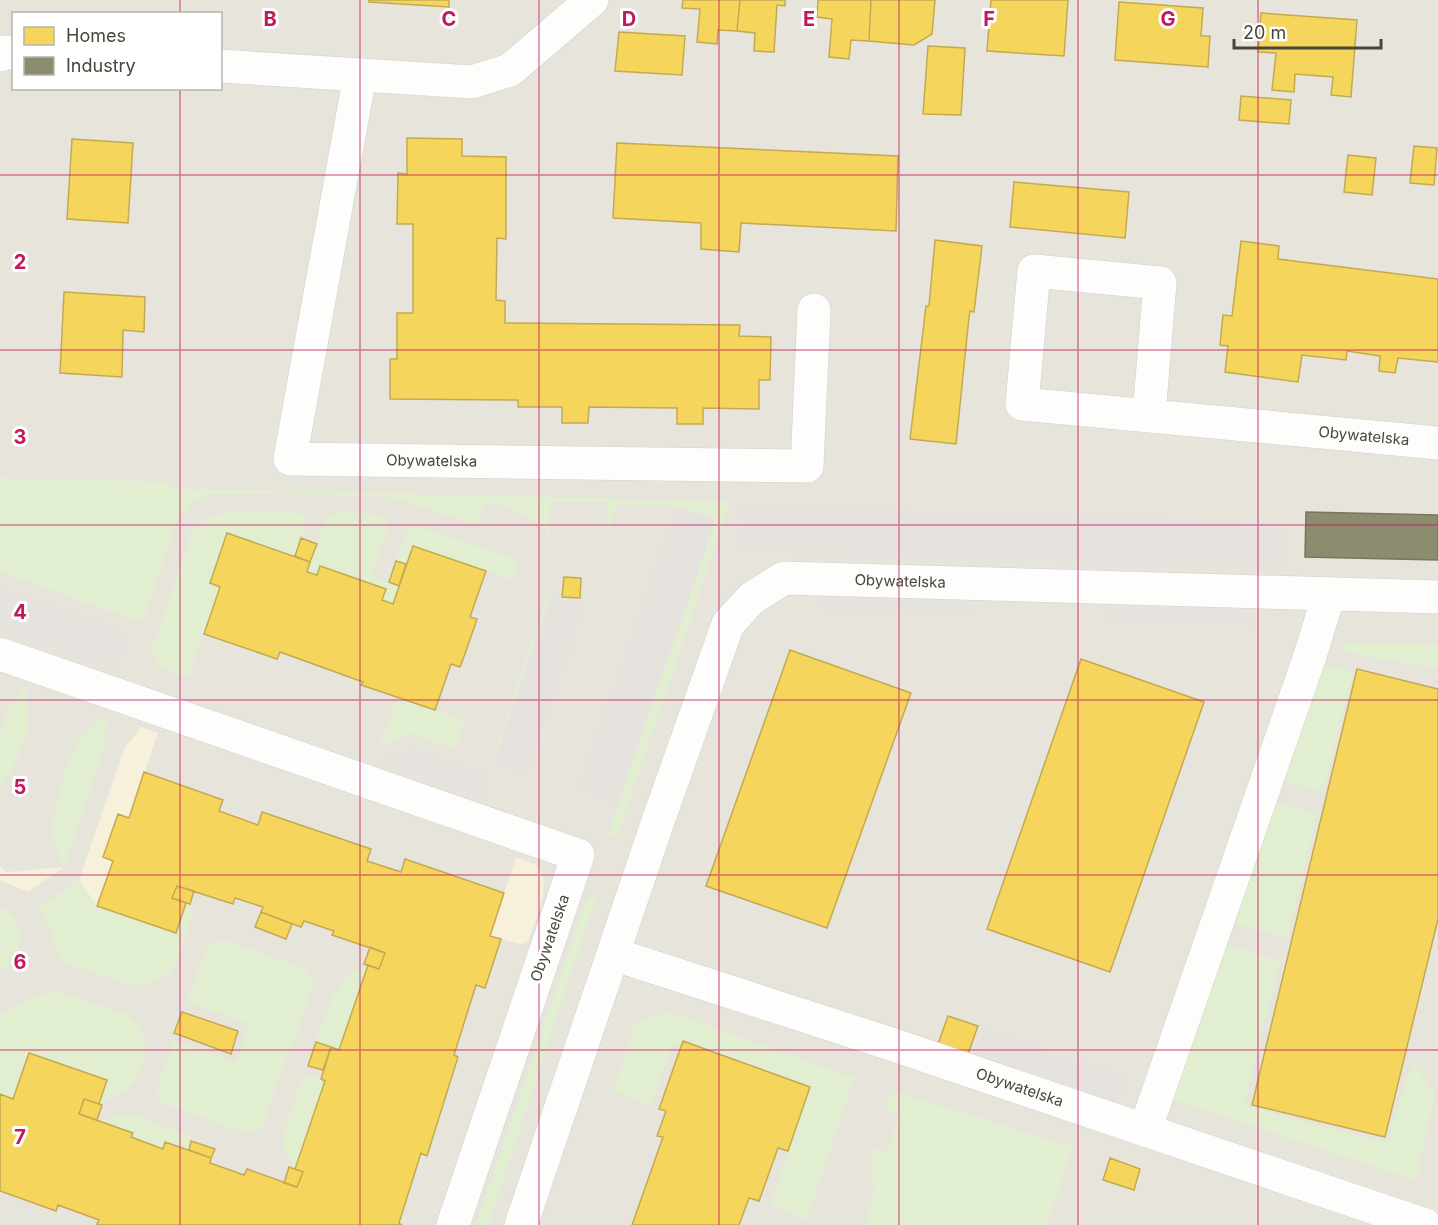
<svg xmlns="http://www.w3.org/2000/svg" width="1438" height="1225" viewBox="0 0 1438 1225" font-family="Inter,sans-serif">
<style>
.residential{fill:#e7e4dc;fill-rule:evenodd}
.green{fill:#e1eecf}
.sand{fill:#f7f0da}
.parking{fill:#e6e3df}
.homes{fill:#f6d55c;stroke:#c3aa52;stroke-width:1.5}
.industry{fill:#8c8c6e;stroke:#78765e;stroke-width:1.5}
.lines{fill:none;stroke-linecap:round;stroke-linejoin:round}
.minor-casing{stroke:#d2d0cb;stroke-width:34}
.minor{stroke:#fdfdfc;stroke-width:33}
.grid{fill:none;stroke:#c2185b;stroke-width:1.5;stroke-opacity:0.55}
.labels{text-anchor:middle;stroke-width:6;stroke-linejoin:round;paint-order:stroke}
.street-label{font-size:15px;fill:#4b4439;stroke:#fff}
.grid-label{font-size:20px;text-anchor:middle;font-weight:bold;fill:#c2185b;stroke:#fff;stroke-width:6;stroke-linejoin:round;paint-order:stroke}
</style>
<rect width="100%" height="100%" fill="#f4f2ee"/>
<path class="residential" d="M0,0H1438V1225H0ZM14,14H220V88H14Z"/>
<path class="green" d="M0,478L169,482L172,489L730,501L617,837L609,833L716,519L676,506L618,503L606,538L607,502L551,501L549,535L538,523L524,514L486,501L477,525L401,500L380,496L224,493C200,496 191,500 177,521L145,617L136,621L0,571Z
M228,512L300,513L304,516L306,521L295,556L227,533L210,583L220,587L188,677L160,667L151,651L191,535C201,522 212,515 228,512Z
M333,513C346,513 374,511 384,517C388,519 388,521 389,525L372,576L399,586L393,604L382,600L386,589L320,567L317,575L307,572L325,519Z
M416,526L519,560L513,580L413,546L406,564L396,561L410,527Z
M549,593L552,594L493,762H491Z
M1344,643L1438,644V668L1363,656L1342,651Z
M1322,665L1354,672L1323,792L1283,780Z
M25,686C27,700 30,715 27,729C23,751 10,772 0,791V733L8,708Z
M397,697L464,720L455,749L409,733L380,746Z
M106,715L105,743L64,867C61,858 55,849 54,840C51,818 64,769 74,749C81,735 95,724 106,715Z
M1274,802L1317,814L1288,938L1233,923Z
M79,880L97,906L175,933L186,903L191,911L192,916L175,967L165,977L152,983L133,986L67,964C54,956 54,944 50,930C48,922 43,915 39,908Z
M593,897L596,899L488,1225H476L585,903L588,899Z
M0,906L14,917L21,938L18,952L11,965L0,972Z
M226,941L306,969L312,977L313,987L262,1126L255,1132L245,1133L168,1105L160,1099L157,1088L174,1041L236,1062L249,1024L187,1002L206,950L215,942Z
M1225,945L1280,960L1244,1105L1387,1143L1407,1076L1413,1063L1435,1094L1416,1181L1174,1100Z
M368,965L339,1050L316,1042L334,993L353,971Z
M60,992L127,1014L139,1026L145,1037L146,1051L136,1080L125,1091L99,1104L106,1080L29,1053L13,1099L0,1094V1015L29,998L43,994Z
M669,1012L696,1021L854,1078L807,1220L771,1204L810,1087L673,1043L650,1105L613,1091L635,1022Z
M309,1075L325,1081L295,1169L284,1149L283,1134L302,1078Z
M893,1091L1073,1147L1047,1225H865C868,1216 872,1207 873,1198C875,1180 869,1164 874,1146L886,1153L898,1115L885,1108Z
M128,1114L186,1134C192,1139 191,1143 189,1150L165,1142L163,1149L131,1137L133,1133L100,1121L120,1115Z"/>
<path class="sand" d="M141,727L158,733L129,818L118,814L103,857L113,861L97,906L79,880L124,749Z
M516,857C524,859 535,863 540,870C551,889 535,920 529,939L525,943L519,944L490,936Z
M0,866L6,872L64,867L28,892L0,880Z"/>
<path class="parking" d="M676,506L716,519L618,803L580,789Z
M741,506L1288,523L1286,568L739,551Z
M0,588L129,634L117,670L0,628Z
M552,594L584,605L527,775L493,762Z
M823,596L971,602L970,614L823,609Z
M1107,607L1254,613V625L1107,620Z
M411,749L489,777L481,798L381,763Z
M986,1030L1125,1077L1117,1104L978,1055Z"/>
<path class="homes" d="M369,0H449V7L369,2Z
M683,0H740L737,31L718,30L717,44L697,42L700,9L682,8Z
M740,0H785V6L777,5L774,52L754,51L755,33L737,31Z
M818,0H871L869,41L851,40L849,59L829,57L832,19L817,17Z
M871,0H935L932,34L914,45L869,41Z
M991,0H1068L1064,56L987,51Z
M1119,2L1203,8L1201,36H1210L1208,67L1115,60Z
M1261,13L1357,20L1351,97L1331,95L1333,77L1295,74L1294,92L1272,90L1276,53L1258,52Z
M619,32L685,36L682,75L615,71Z
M928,46L965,48L961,115L923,114Z
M1241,96L1291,100L1289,124L1239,120Z
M407,138L462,139V156L506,157V239L497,238L496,300L505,301V323L740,325L739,336L771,337L770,380H759V409L703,408V424H677V408L589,407L588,423H562V407H518V400L390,399V359H397V313H413V224H397L398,173L407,174Z
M72,139L133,143L128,223L67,219Z
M617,143L898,156L896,231L741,223L739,252L701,249V223L613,218Z
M1414,146L1437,148L1434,185L1410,183Z
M1348,155L1376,158L1372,195L1344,192Z
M1014,182L1129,192L1125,238L1010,227Z
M935,240L982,246L974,312L970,311L969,317L956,444L910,439L926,306H929Z
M1241,241L1279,246L1278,259L1438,279V362L1398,358L1395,373L1379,371L1380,356L1347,351L1346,360L1302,355L1298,382L1225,372L1228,346L1220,345L1223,315L1232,316Z
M64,292L145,297L144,332L123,330L122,377L60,373Z
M227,533L310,562L307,572L317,575L320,566L386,589L382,600L393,604L413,546L486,571L470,617L477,619L465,654L460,667L451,664L435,710L370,688L361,685L363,682L280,652L277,659L204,634L220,587L210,583Z
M301,538L317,544L310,562L295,556Z
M396,561L406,564L399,586L389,582Z
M564,577L581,578L580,598L562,597Z
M790,650L911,693L827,928L706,886Z
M1081,659L1204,702L1110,972L987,929Z
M1357,669L1438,689V919L1385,1137L1252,1105Z
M144,772L223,800L219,811L258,825L262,812L371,849L367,861L401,872L405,859L504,893L490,936L501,939L485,988L476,985L454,1055L458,1057L427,1156L421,1153L399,1223L402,1225H99L97,1224L99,1220L58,1205L56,1211L0,1191V1094L13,1099L29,1053L107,1080L99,1104L84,1099L79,1114L133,1133L131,1137L163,1149L165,1142L211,1158L210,1163L244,1175L247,1169L297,1187L303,1172L295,1169L325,1081L321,1079L331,1047L339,1050L368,965L379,969L385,953L332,935L334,931L304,921L301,927L261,912L263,907L235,898L233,904L177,886L172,898L186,903L176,933L97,906L113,861L103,857L118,814L129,818Z
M177,886L194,891L190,904L172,898Z
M261,912L292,924L286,939L255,927Z
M370,947L385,953L379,969L364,964Z
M182,1012L238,1031L231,1054L174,1033Z
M948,1016L978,1026L968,1054L938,1044Z
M683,1041L810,1087L788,1151L778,1148L759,1201L749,1198L739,1225H632L663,1137L657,1136L666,1111L659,1109Z
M316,1042L331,1047L323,1070L308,1066Z
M84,1099L102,1105L97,1120L79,1114Z
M191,1141L215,1149L211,1158L189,1150Z
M1110,1158L1140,1169L1134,1190L1103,1180Z
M289,1167L303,1172L297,1187L284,1183Z"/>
<path class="industry" d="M1306,512L1438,515V560L1305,557Z"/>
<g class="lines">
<g class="minor-casing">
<g id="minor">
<path d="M0,55L4,52L14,53"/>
<path d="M220,66L472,82L510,70L592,0"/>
<path id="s1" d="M360,75L290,459L807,466L814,310"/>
<path id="s2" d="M1149,415L1160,283L1034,271L1022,404L1438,443"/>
<path d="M0,654L578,855L453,1225"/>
<path id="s3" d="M613,954L891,1044L1425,1225"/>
<path d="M1145,1130L1310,656L1329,594"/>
<path id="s4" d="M521,1225L657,824L728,624L752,598L784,578L1438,597"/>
</g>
</g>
<use href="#minor" class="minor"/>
</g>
<path class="grid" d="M180,0V14M360,0V1225M539,0V1225M719,0V1225M899,0V1225M1078,0V1225M1258,0V1225M180,88V1225M0,175H1438M0,350H1438M0,525H1438M0,700H1438M0,875H1438M0,1050H1438"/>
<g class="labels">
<g class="street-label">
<text dy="5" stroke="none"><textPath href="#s2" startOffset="736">Obywatelska</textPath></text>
<text dy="5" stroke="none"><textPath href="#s1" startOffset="532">Obywatelska</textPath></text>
<text dy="5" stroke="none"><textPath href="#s4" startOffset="825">Obywatelska</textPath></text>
<text transform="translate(550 938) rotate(-71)" y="5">Obywatelska</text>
<text dy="5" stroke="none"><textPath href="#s3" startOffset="428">Obywatelska</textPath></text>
</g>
</g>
<g class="grid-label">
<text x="270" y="26">B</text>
<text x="449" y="26">C</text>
<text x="629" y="26">D</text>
<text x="809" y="26">E</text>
<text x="989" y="26">F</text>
<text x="1168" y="26">G</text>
<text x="20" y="269">2</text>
<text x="20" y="444">3</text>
<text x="20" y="619">4</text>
<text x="20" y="794">5</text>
<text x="20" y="969">6</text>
<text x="20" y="1144">7</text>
</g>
<rect x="12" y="12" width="210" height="78" fill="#ffffff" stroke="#b7b4b0" stroke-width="1.5"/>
<rect x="24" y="27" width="30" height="18" fill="#f6d55c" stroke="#b7b4b0" stroke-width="1.5"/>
<text x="66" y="42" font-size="18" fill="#4b4439">Homes</text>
<rect x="24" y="57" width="30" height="18" fill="#8c8c6e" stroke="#b7b4b0" stroke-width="1.5"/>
<text x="66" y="72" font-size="18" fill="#4b4439">Industry</text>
<path d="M1234 39v9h147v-9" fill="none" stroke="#4b4439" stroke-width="3"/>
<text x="1243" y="39" font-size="18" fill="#4b4439" stroke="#ffffff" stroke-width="4.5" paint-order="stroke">20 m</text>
</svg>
